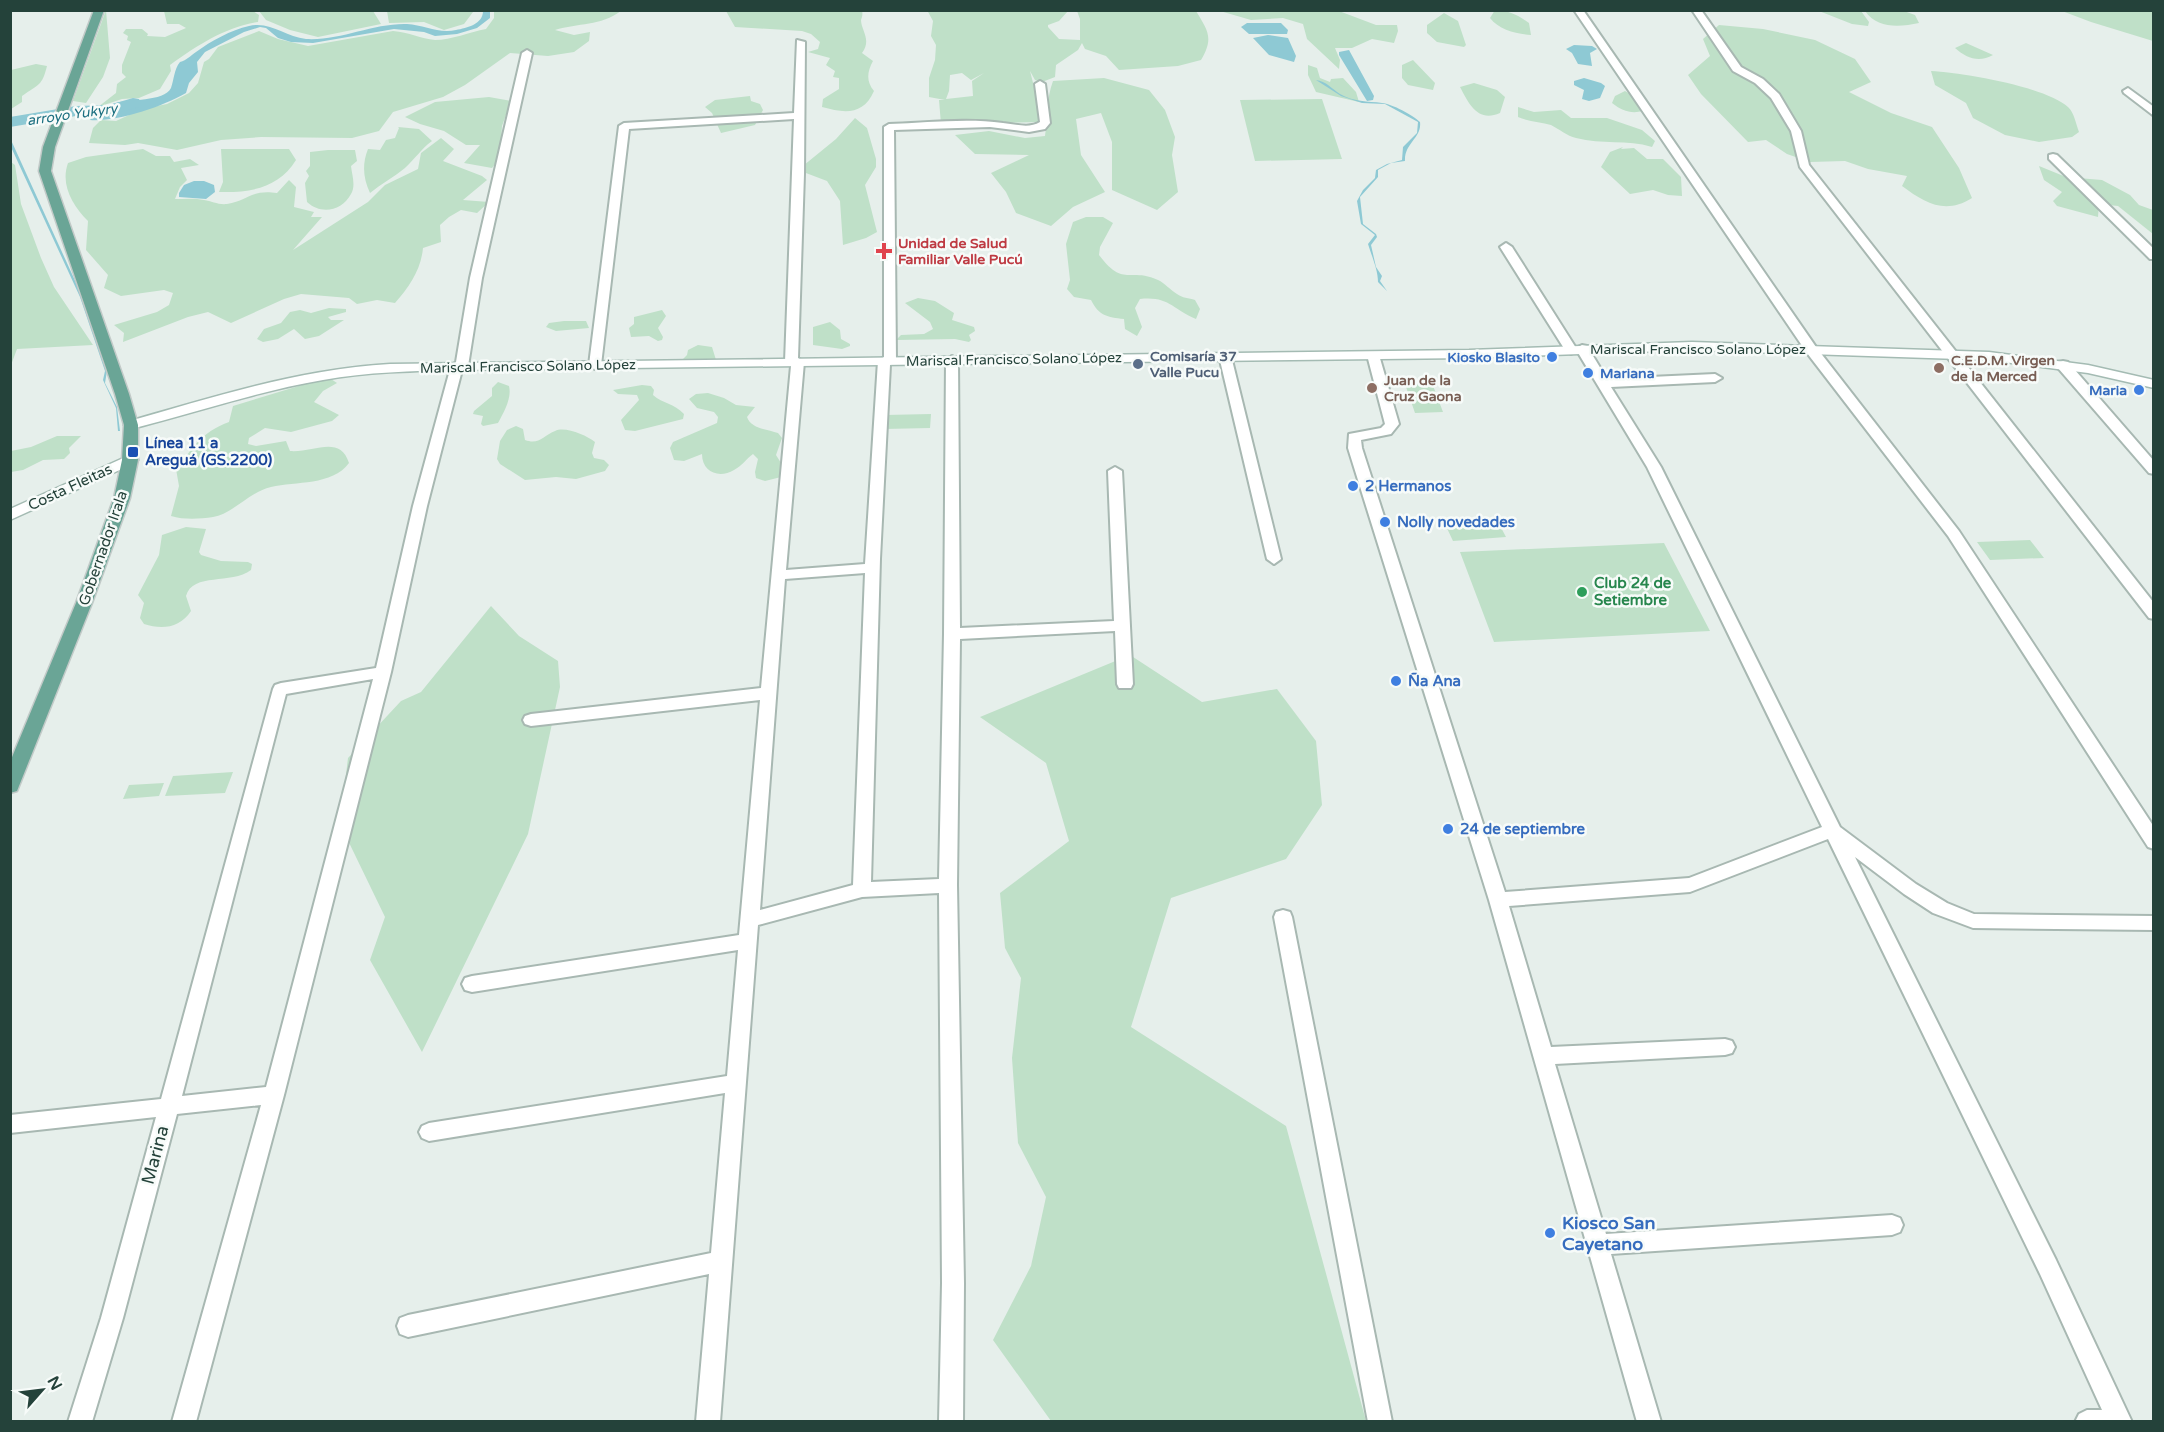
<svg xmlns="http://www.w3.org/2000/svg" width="2164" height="1432" viewBox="0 0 2164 1432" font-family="'Varela Round',sans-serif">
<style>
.green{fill:#bfe0c8;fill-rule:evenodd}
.water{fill:#8ec9d4}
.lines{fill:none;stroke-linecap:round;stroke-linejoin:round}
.river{fill:#8ec9d4;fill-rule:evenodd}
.street-casing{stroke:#a8b8b2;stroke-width:4}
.secondary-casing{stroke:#a4bbb3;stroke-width:3}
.primary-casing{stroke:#c2cac8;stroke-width:3}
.street{fill:#fff;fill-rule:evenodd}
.secondary{fill:#fff;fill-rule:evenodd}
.primary{fill:#6aa596;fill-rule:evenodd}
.health-dot{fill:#e0444e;stroke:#f7fbf9;stroke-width:2}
.shop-dot{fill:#3f7fe0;stroke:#f7fbf9;stroke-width:2}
.service-dot{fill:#5c6f8a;stroke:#f7fbf9;stroke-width:2}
.education-dot{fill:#8d6e63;stroke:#f7fbf9;stroke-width:2}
.transit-dot{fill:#1a4fb4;stroke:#f7fbf9;stroke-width:2}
.leisure-dot{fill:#2e9e5b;stroke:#f7fbf9;stroke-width:2}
.labels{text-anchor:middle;stroke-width:5;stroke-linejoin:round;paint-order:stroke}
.far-water-label{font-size:14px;font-style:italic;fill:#1c6f80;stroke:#f7fbf9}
.far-health-label{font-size:14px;font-weight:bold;fill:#be3a42;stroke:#f7fbf9;text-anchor:start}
.far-street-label{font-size:14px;fill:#24423a;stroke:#f7fbf9}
.far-service-label{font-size:14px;font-weight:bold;fill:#4e5e75;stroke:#f7fbf9;text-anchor:start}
.far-shop-label{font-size:14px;font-weight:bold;fill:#366cbe;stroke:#f7fbf9;text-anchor:end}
.far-education-label{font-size:14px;font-weight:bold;fill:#785e54;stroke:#f7fbf9;text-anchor:start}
.transit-label{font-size:15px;font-weight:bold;fill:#164399;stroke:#f7fbf9;text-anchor:start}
.shop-label{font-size:15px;font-weight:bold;fill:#366cbe;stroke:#f7fbf9;text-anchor:start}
.street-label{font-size:15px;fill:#24423a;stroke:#f7fbf9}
.leisure-label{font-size:15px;font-weight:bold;fill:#27864d;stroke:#f7fbf9;text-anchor:start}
.near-street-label{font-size:18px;fill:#24423a;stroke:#f7fbf9}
.near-shop-label{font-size:18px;font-weight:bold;fill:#366cbe;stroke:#f7fbf9;text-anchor:start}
</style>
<rect width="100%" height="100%" fill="#e6efeb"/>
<path class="green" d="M106,10L110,58L103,77L86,103L73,101Z
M927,10L1068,11L1059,21L1048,25V27L1059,39L1080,40V19L1077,11H1196C1208,31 1214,38 1201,60L1178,66L1119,70L1106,56L1085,49L1082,43L1078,50L1056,65L1055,77L1042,82L1035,80L1030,71L1043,122L941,124L939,100H945L929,97V78L935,60L936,45L931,36L933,21ZM962,73L971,80L984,73L972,81L973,96L946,99L949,91L950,75Z
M1495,10C1508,10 1518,15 1529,23L1531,35C1517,34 1499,30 1490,18Z
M253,11L259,15L258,22C224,28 198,45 170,65L171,71L160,89L139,98L122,99L98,107L116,93L117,84L126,77L122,73V65L131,42L127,40L128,36L123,33L126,29H142L148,34L147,36L165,37L186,28L179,24H167L164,11Z
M259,11H373L381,24L318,37L290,30L266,20Z
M470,11L473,12L464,24L444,30L424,22L389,23L387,11Z
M494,11H621C601,26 578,23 555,30L574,35L590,32L589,41L574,52L548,56L510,53L465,85L443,97L393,112L379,131L352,138L261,137L221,140L177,150L138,143L125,145L89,143L93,128L101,120L116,121L142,109L167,104L189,93L198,83L204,62L209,59L218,47L259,31L278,39L308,46L393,31C409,32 421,39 435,40C451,40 470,32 486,29L494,18Z
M726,11H862C863,14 862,17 861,20C861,30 872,40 862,53L873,61C867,72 866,81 874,91C863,116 844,113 822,107L823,99L839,89V78L833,77L835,71L826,65L830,58L808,52L818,49L820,42L811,34L802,31L735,27Z
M1220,11H1339L1376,25H1397L1398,31L1394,43L1372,39L1352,48H1335L1340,60L1339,69L1307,39L1303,24L1283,18L1251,20Z
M1819,11H1861L1869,22L1868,26L1852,24Z
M1865,11H1904L1915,15L1919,23C1900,27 1877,29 1865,11Z
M2062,11H2153V41L2091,22Z
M1444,13L1458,21L1466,45L1464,47L1437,42L1427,33V25Z
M1719,25L1763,29L1815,40L1855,59L1871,82L1849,92L1891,113L1932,127L1959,168L1972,198C1945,215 1925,203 1902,186L1907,176L1868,169L1845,161L1810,162L1787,154L1766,140L1748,142L1701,94L1688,75L1710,56L1703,39Z
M1966,43L1993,55C1979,63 1966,58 1955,48Z
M1413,60L1435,83L1433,90L1408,85L1402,78V65Z
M36,64L47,66C42,86 39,84 22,96V102L11,109V70Z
M1308,65L1317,68L1320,78L1330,82L1331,79L1343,78L1356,92L1359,102L1316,92L1308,75Z
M1931,71C1963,73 2044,86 2068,107C2074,112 2076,124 2079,132L2072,137L2039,142L2005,135L1973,118L1966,103L1935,85Z
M1104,78L1149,90L1165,110L1175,137L1172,155L1178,192L1157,210L1112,190V142L1101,113L1076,119L1081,155L1105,192L1073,207L1051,226L1016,213L1006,192L991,173L1029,155L975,154L955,135L989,131L1025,138L1045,136C1048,116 1046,100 1053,81Z
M1474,83L1497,90L1505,97L1500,113C1478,123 1469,104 1460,87Z
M1625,91L1632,95L1643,111C1631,114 1622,111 1612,103L1615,96Z
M750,96L751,101L760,104L763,110L755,125L721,133L712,113L705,107L715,100Z
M489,97L511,101L502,126L500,158L492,168L464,163L480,145H466L444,131L420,124L405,117L435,102Z
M1322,99L1342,159L1255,161L1240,100Z
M1518,107L1534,112L1561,110L1571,118H1607L1642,130L1655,141L1652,147C1627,139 1602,145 1576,138C1567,136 1559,129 1551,125C1541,122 1529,122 1518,117Z
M855,118L867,128L876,159V167L865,185L877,232L866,238L843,245L840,201L827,181L798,170L836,139Z
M398,127L419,129L432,141C421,149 415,159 405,168C394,177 381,184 370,193C363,178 362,164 368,149L380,150L386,140L395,138L399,128Z
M441,138L454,149L443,161L482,176L487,180L463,200L489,202L477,213L461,210L449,217L440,225L441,242L423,248C421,270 409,287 395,303L377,300L357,304L349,298L301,294L284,299L231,323L208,312L188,317L123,342L124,333L114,325L157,312L169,305L173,293L164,290L121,296L104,288L108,275L86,250L88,221C73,206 60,185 68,163L86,157L143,149L156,156H170L174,162L190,159L199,165L181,168L187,180L180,187L175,199C185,199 195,198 204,200C212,201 218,205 227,204C249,200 252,189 277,193L289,180L296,187L294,207L314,212L311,217H322L293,250L368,202L385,185L418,169L421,153Z
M1623,147L1621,149L1634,148L1647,159H1663L1681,177L1682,196L1668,195L1653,190L1630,194L1601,167L1610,152Z
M221,149H289L296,160C279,188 250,193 219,192L223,182Z
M328,150H355L357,161L351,166C352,175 356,186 351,194C342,211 321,215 307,202L305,183L309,176L306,171L310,166V152Z
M11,162L15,165L21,204L41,258L54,287L93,345L17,349L11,365Z
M2039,166L2066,177L2102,180L2130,195L2139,205L2153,210V234L2118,206L2099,204L2098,217L2057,206L2053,201L2062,192L2044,180Z
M1086,217H1103L1113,223L1100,247L1099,255C1124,288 1129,267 1158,280C1165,283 1170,290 1177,294C1182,298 1189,298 1195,300L1200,309L1196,319C1172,309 1169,296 1140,299L1135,308L1142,327L1137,336L1125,329L1124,319C1107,317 1099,316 1091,300L1074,297L1067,289L1070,280L1066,244L1073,222Z
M918,298L935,301L954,313L952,320L974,327L975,331L969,335L971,340L969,342L955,339L896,340L901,335L924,334L933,329L930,322L905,303Z
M329,308L346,309V312L328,317L331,320H344L319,336L305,339L294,329L278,339L263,342L257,339L264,329L281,323L290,312L300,310L311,313Z
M662,310L666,316L658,328L663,337L662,340L658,341L649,336L631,337L629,328L634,324V317Z
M564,321H586L589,328L556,331L546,327L549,323Z
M830,322L840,330L841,339L850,344V346L842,349L813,345V327Z
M698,345L712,347L716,360L715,362H683L682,360L687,355L688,350Z
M331,379L337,383L323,391L314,402L339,415L332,421L291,432L265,428L249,438L248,444L256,446L286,441L290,451C313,453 340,434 349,463C332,486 296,481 271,487C249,492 233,514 213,517C200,519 184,520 171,516L179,486L176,469C195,446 200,433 229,422L233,406L312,382Z
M498,382L509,386C512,398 504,412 498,423L483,426L481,424L483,416L473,414L474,411L492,396V388Z
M1432,383L1443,412L1415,413L1405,384Z
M642,385L651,386L654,390L653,395C663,404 674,403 684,414L683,419L635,431L625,430L621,420L639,400L637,395L618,394L613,390Z
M708,393L724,398L736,405L755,407L747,417C751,429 767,429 778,433L782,438L776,455L786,471L785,476L765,481L756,478L755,472L758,459L753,454C746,459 742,466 734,470C719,479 702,472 702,454L684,461L674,460L670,448L673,442L717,423L718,417L714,412L697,408L689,399L696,394Z
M931,414L930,428L884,429L885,415Z
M516,426L523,429L525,440C539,445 543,436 555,431C565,426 586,435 595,442L592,453L594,458L604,460L609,465L605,471L576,479L556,477L525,480L500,464L497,459L500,441L507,430Z
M57,436H81L69,448L70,453L64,459L43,460L23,470L11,472V451L31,447Z
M1497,520L1506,537L1453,541L1445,524Z
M186,527L206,529L199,552L201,555L221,561L248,562L252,564L251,570C231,585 193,572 186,596L191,611C180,628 162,630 144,624L140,618L144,603L138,595L159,555L162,535Z
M2030,540L2044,558L1990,560L1977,542Z
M1664,543L1710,631L1494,642L1460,552Z
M491,606L519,636L558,661L560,687L528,834L422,1052L370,960L385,917L340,824L348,758L401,701L421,692Z
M1130,655L1202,702L1277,689L1316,741L1322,805L1286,859L1171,898L1131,1027L1286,1126L1366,1421H1051L993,1340L1031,1266L1046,1197L1018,1143L1012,1058L1021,978L1005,948L1000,893L1069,841L1046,763L980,717Z
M233,772L225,793L165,796L173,776Z
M164,783L159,796L123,799L129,785Z"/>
<path class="water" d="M483,11H490V18L477,28L457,34L435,36L424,32L394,29L313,43L291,42L278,38L266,28L260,27L244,32L205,52L197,62L198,72L189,83L186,93C161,107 118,122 90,120L98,109C106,109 109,105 116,103C128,99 164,102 171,88C174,80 174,69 180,62C187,60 190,56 196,52C211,41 231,30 249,26C271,21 285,37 306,39C340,41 373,23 407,24C424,25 439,34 456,30C467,28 483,24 483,11Z
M1247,23H1281L1288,30L1287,34H1249L1241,27Z
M1268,35L1288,38L1296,56L1294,62L1269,55L1253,38Z
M1574,45L1592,46L1597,49L1590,53L1592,66L1578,64L1572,53L1566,49Z
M1349,50L1374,96L1373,100L1367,101L1339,55V52Z
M1584,78L1601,83L1605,86L1600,98L1589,101L1582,99L1584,90L1574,85V81Z
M1316,80C1326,81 1332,89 1340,94C1353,102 1368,101 1382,103C1392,104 1413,115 1420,122C1422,138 1404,143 1405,161L1391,163L1378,170V177L1360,197L1363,224L1376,234L1377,237L1371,245L1376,267L1382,276L1380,281L1387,291L1378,282C1378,270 1372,257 1368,244L1375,235L1361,224L1357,201L1363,190L1375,178L1376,170L1387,164L1402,160L1403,147L1417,133L1418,122L1385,104L1362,103L1341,96Z
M11,140L82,296L107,371L105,383L117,407L120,431H118L116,408L103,380L105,371L80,297L11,147Z
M194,181H204L214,185L215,192L206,199L179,197V193L184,185Z"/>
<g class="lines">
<path class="river" d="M133,98L139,99L141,103L139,107L110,115L76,116L10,127V117L76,106L109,105Z"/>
<g class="street-casing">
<path id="street" d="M1574,10H1583L1816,347L1959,531L2154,827V849L2148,847L1948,536L1807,353Z
M1692,10H1701L1741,67L1763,79L1779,94L1801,131L1809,165L2154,603V619L2149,618L1800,167L1791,131L1771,98L1755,83L1733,71Z
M797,40L805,42L804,174L798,358L804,362L786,570L865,564L878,361L884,357V127L889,124C926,123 966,118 1003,123C1015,124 1029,129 1040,122L1035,84L1040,81L1045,84L1050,123L1045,129L1029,132L990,127L894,130L896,361L890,365L880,559L871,882L939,879L944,634L946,360L952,356L958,360L960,628L1114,621L1108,471L1115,467L1122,471L1133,684L1131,688H1119L1117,684L1115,631L960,639L957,885L964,1283L963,1422H939L942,1283L939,893L862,897L758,925L720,1422H696L709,1274L408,1337L400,1334L397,1326L400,1318L408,1315L711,1253L725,1093L429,1141L422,1138L419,1132L422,1126L429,1123L727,1076L738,950L472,992L465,990L462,984L465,978L472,976L739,935L760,700L531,726L525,724L523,720L525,716L531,714L761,688L791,366L785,362L794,119L629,129L601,365L595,369L589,365L619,126L624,123L794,113ZM865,573L853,885L760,910L785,579Z
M527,50L532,53L482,278L468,366L462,370L427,506L391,672L284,1095L196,1422H172L261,1105L177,1114L123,1318L92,1422H68L101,1318L156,1117L10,1133V1115L161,1099L273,689L275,685L281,683L376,668L413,506L451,366L456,362L470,278L522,53ZM373,679L266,1087L182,1096L286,694Z
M2128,88L2154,107V116L2124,93L2123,91Z
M2053,154L2057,155L2154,249V259H2150L2049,159V155Z
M1506,243L1512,247L1576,348L1582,345L1587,346L1607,379L1715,374L1722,378L1715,382L1611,387L1661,467L1840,827L1916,884L1947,903L1974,914L2154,916V930L1973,928L1933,913L1904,894L1855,857L2056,1260L2132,1422H2075L2079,1414L2087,1410H2102L2040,1274L1828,839L1690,892L1509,906L1551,1047L1725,1039L1732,1041L1735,1047L1732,1053L1725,1055L1555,1064L1606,1234L1892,1215L1900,1218L1903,1225L1900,1232L1892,1235L1611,1254L1661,1422H1637L1489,900L1348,448L1349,434L1381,428L1385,424L1367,355L1368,352H1378L1379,355L1399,424L1391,434L1361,440L1362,448L1505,892L1689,878L1822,827L1647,467L1577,351L1571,354L1565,350L1500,247Z
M1225,352L1231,356L1281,559L1274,564L1267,559L1219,356Z
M2063,361L2068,362L2154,461V474L2149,473L2058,368L2057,365L2058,362Z
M1283,910L1290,912L1292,917L1392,1422H1368L1274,917L1276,912Z"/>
</g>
<g class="secondary-casing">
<path id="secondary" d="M1692,342L1989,352L2088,365L2154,380V388L2088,373L1989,360L1692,350L1469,358L457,370C412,371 368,372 323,380C258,391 195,413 131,429L124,425L126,422C213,397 300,369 390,364L1469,350Z
M130,455L138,460L135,463L10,520V509Z"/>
</g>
<g class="primary-casing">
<path id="primary" d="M94,10H104L55,147L51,171L129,394L138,425V460L130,498L92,603L19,786L17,791L10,793V762L76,603L114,498L122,460L124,425L115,394L39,171L43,147Z"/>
</g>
<use href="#street" class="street"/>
<use href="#secondary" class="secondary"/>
<use href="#primary" class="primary"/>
</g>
<path class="health-dot" d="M881 242h6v6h6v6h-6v6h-6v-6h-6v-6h6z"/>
<g class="shop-dot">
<circle cx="1552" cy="357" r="6"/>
<circle cx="1588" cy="373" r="6"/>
<circle cx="2139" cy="390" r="6"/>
<circle cx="1353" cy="486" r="6"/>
<circle cx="1385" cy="522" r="6"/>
<circle cx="1396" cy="681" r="6"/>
<circle cx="1448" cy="829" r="6"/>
<circle cx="1550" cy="1233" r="6"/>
</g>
<circle class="service-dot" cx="1138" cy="364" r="6"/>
<g class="education-dot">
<circle cx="1939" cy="368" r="6"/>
<circle cx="1372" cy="388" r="6"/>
</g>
<rect class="transit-dot" x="127" y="446" width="12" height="12" rx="3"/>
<circle class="leisure-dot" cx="1582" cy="592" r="6"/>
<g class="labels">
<g class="far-water-label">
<text transform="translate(72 114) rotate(-8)" y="5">arroyo Yukyry</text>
</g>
<g class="far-health-label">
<text x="898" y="248">Unidad de Salud<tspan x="898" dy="16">Familiar Valle Pucú</tspan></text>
</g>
<g class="far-street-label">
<text x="1698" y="354">Mariscal Francisco Solano López</text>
<text transform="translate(1014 359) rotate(-1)" y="5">Mariscal Francisco Solano López</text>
<text transform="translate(528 366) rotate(-1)" y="5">Mariscal Francisco Solano López</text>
</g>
<g class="far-service-label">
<text x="1150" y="361">Comisaría 37<tspan x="1150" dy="16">Valle Pucu</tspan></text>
</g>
<g class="far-shop-label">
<text x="1540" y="362">Kiosko Blasito</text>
<text x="1600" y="378" text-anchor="start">Mariana</text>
<text x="2127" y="395">Maria</text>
</g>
<g class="far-education-label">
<text x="1951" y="365">C.E.D.M. Virgen<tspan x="1951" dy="16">de la Merced</tspan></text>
<text x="1384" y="385">Juan de la<tspan x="1384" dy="16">Cruz Gaona</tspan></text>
</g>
<g class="transit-label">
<text x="145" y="448">Línea 11 a<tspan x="145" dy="17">Areguá (GS.2200)</tspan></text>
</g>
<g class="shop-label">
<text x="1365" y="491">2 Hermanos</text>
<text x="1397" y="527">Nolly novedades</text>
<text x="1408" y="686">Ña Ana</text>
<text x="1460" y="834">24 de septiembre</text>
</g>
<g class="street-label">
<text transform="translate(70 487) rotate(-25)" y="5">Costa Fleitas</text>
<text transform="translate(103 548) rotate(-71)" y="5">Gobernador Irala</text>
</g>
<g class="leisure-label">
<text x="1594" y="588">Club 24 de<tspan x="1594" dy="17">Setiembre</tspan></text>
</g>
<g class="near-street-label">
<text transform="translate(155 1155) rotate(-75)" y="6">Marina</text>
</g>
<g class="near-shop-label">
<text x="1562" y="1229">Kiosco San<tspan x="1562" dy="21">Cayetano</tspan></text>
</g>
</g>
<rect width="2164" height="1432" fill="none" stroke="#24423a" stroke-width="24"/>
<g transform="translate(42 1390) rotate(62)" stroke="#f7fbf9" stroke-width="4.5" paint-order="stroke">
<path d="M0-4.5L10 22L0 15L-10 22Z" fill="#24423a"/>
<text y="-9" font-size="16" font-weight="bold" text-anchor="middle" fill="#24423a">N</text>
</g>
</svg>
